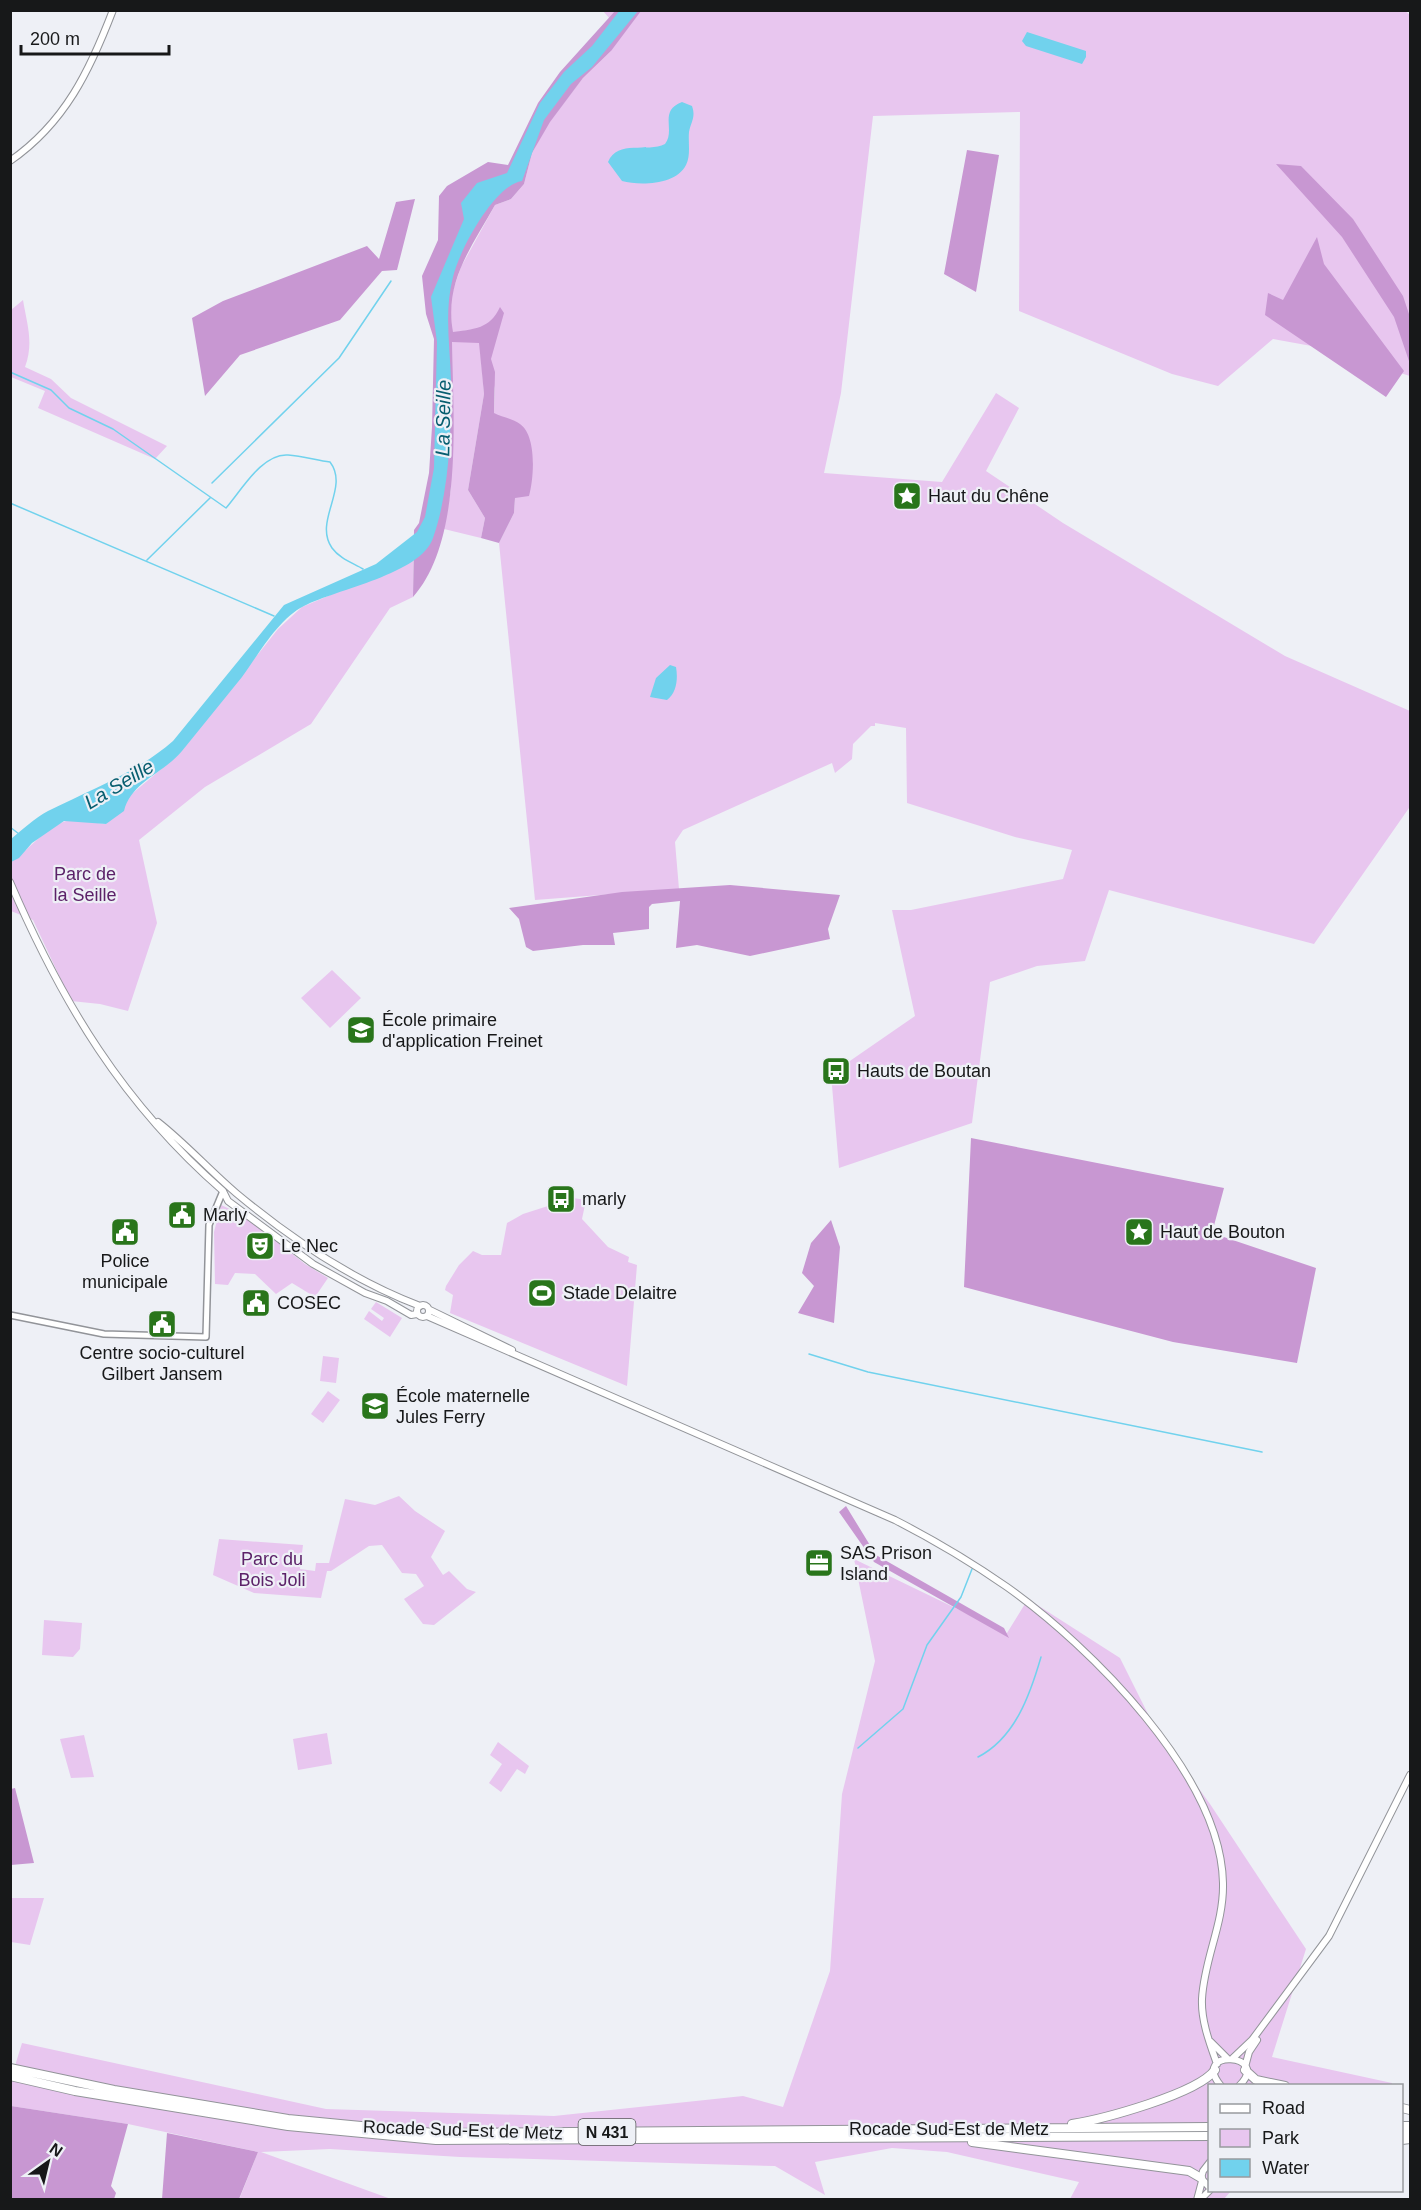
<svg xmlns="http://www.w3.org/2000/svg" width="1421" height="2210" viewBox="0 0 1421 2210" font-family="Arial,sans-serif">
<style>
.green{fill:#e8c6ef}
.forest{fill:#c897d2}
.water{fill:#71d2ed}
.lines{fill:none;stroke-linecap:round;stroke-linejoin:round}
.stream{stroke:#71d2ed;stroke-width:1.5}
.tertiary-casing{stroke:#929499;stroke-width:8}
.secondary-casing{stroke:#929499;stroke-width:8}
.trunk-casing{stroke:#929499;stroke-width:10}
.tertiary{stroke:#fff;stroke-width:5}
.secondary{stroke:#fff;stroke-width:6}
.trunk{stroke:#fff;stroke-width:8}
.labels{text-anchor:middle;stroke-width:4.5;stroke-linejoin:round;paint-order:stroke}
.shield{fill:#eef0f6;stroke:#58595b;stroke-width:1.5}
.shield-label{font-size:16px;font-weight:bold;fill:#171819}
.poi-label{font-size:18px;fill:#171819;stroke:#eef0f6;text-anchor:start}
.park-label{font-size:18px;fill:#5c2269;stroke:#eef0f6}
.street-label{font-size:18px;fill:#171819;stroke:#eef0f6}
.water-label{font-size:20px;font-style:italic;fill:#065d6f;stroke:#eef0f6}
</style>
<rect width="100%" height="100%" fill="#eef0f6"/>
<path class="green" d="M1404,10L1410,15V376L1317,347L1273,339L1218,386L1172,374L1019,311L1020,112L873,116L841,393L824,473L942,482L996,393L1019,408L986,471L1063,523L1285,656L1410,711L1409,808L1314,944L1109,890L1085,961L1037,966L990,982L972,1123L839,1168L831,1074L915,1016L892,910H911L1063,879L1072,850L1015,837L907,803L906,728L875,723V726H871L853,744L852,759L835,773L832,763L683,830L675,842L679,889L535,900L499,543L514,513L515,498L494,413L495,388L480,346L484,394L468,490L485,518L481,538L444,529L451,489L452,342L480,328L452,333L450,299L461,267L495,205L511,199L524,184L532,153L549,122L583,78L611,51L610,19L603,11Z
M23,300C27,324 34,343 25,367L51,379L71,398L167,446L155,459L38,408L45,391L11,377V310Z
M413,560V597L390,608L311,724L205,787L139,840L157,923L128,1011L100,1004L71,1001L33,920L11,911L10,862C29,851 42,830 63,822C74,818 95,823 106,824L127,798L179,754L278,629L302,607Z
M332,970L361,998L330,1028L301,998Z
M573,1198L586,1200L582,1219L608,1247L629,1257L628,1262L637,1265L627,1386L450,1313L453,1295L445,1290L446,1286L459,1265L473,1251L482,1255H501L507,1223L523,1214Z
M221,1205L243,1215L305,1264L328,1278L315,1297L292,1283L276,1294L255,1274L235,1273L228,1285L215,1284L214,1232Z
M376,1302L402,1318L390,1337L364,1319L369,1311L382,1321L384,1318L371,1309Z
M323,1356L339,1358L336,1383L320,1381Z
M328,1391L340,1400L323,1423L311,1414Z
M399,1496L415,1511L445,1531L431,1557L443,1575L449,1571L467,1589L476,1592L434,1625L423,1624L404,1599L424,1586L416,1574L402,1573L382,1545L369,1546L331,1571H327L321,1598L254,1593L213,1575L219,1539L303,1545L300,1569L315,1571L316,1563H329L345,1499L375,1505Z
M854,1559L1007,1633L1028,1599L1120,1658L1155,1728L1210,1804L1306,1949L1272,2057L1392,2083V2085L1210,2086V2190L1231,2191L1224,2199H1070L1079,2182L947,2152L892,2148L815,2162L825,2195L775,2166L460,2157L330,2149L261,2152L391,2199L239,2200L258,2152L128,2124L11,2106L10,2082L22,2043L326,2109L554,2116L743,2096L783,2107L830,1971L842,1794L875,1661Z
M44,1620L82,1623L80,1649L73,1657L42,1655Z
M327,1733L332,1764L298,1770L293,1739Z
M84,1735L94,1777L71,1778L60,1739Z
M498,1742L529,1766L525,1774L517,1769L501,1792L489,1783L502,1764L490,1755Z
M11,1898H44L30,1945L11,1942Z"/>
<path class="forest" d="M615,11H641L611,51L583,78L550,122L532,153L524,184L511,199L495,205C471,248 444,282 453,332C474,329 490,329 500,307L504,313L491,359L495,372L494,413C502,417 513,419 520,424C537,436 534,478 529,496L515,498L514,513L499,543L481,538L485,518L468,490L484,394L479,343L452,342C453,415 464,540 413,597L414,530L419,523L429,473L432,427L434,339L426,314L422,276L438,240L439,196L447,186L488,162L508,165L538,103L560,72Z
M967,150L999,155L976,292L944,274Z
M1276,164L1301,166L1353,219L1403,296L1410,317V364L1394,317L1342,237Z
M415,199L397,270L382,271L340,320L240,355L205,396L192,318L223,301L367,246L379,259L396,202Z
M1317,237L1324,264L1404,371L1386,397L1265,315L1268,293L1283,300Z
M730,885L840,895L828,929L830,939L750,956L697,945L676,948L680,901L652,904L649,907V929L613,933L615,945H583L533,951L526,947L519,919L509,908L622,892Z
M971,1138L1224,1188L1212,1233L1316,1268L1297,1363L1173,1342L964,1287Z
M831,1220L840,1247L834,1323L798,1313L814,1286L802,1273L811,1243Z
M846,1506L876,1555L1004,1628L1009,1638L874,1562L839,1512Z
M15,1788L34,1863L11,1865V1789Z
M11,2106L128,2124L111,2186L116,2193L114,2199H11Z
M167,2133L258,2152L239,2199H162Z"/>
<path class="water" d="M620,10L638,11L592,67L571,84L544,120L522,181C494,185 459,251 453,277C444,312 450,345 451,381C451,432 450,489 433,538C421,574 337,589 304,606C278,619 259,654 242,677C222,702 202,726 182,751C164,773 131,782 124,811L106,824L64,821L32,843L19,858L11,862V839C22,830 35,818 48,811C90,790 138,772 173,741L284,605L376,564L417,532L425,517L434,468L437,342L431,297L464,219L461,203L477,183L507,173L540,103L564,72L592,46Z
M1027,32L1086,51V57L1082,64L1026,46L1022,41Z
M682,102L692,106C696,117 691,122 689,132C688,143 691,155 686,165C676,185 640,186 622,181L608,162C618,139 647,153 665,144C676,130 658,111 682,102Z
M670,665L676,667C678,678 677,693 667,700L650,697L656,678Z"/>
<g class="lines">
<path class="stream" d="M10,372L51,390L69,408L113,429L226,508C241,491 262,453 288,455C302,456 316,460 330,462C350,488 313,521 332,548C340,559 353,563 363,569
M212,483L339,358L391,281
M10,503L274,616
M147,560L210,498
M10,827L19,834
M809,1354L868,1372L1262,1452
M858,1748L903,1709L927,1645L961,1597L972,1569
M978,1757C1015,1738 1030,1695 1041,1657"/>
<g class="tertiary-casing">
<path id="tertiary" d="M10,1315L104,1334L206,1337L209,1225L223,1191"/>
</g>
<g class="secondary-casing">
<path id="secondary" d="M10,161C65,123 90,70 113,10
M10,882C62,1003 123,1104 223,1191L228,1201L313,1264L365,1293L387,1301L411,1315L417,1314
M158,1122C186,1144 209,1170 236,1193C290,1238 354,1281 420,1306
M417 1311a6 6 0 1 1 12 0a6 6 0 1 1-12 0Z
M430,1310L512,1350
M427,1316L895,1520C934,1540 971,1562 1007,1587C1090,1646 1221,1776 1223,1883C1224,1924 1204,1959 1202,1999C1201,2021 1210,2044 1217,2064
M1211,2042L1227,2058
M1233,2058L1252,2040L1329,1936L1410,1775
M1245,2067L1249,2052L1257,2040
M1221,2086C1189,2048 1273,2053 1239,2086
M1210,2162L1203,2171L1201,2178L1210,2188
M1197,2200L1202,2181
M1200,2200L1210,2190"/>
</g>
<g class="trunk-casing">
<path id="trunk" d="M10,2068L114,2090L288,2119L434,2133L1210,2127
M1245,2070L1256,2080L1285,2086
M10,2076L75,2091L288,2126L436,2140L1210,2136
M1402,2108L1410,2110
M1072,2124C1103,2119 1197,2094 1215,2070
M1402,2126H1410
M1402,2134H1410
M1402,2140L1410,2139
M972,2142L1189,2171L1201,2178"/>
</g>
<use href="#tertiary" class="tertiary"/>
<use href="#secondary" class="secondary"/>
<use href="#trunk" class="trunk"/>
</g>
<defs>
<g id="sight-square" transform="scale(1.5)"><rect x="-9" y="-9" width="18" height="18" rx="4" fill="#29751b" stroke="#eef0f6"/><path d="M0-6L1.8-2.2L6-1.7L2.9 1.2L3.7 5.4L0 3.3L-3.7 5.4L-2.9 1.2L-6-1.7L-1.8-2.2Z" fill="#fff"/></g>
<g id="school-square" transform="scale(1.5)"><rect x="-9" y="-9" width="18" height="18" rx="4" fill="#29751b" stroke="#eef0f6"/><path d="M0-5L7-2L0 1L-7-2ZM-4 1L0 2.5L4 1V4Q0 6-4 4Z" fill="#fff"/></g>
<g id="bus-square" transform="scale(1.5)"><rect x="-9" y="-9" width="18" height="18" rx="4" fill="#29751b" stroke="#eef0f6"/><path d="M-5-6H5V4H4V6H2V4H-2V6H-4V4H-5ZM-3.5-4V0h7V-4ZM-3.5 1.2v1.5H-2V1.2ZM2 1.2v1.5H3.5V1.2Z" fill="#fff"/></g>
<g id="civic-square" transform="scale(1.5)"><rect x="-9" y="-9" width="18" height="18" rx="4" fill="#29751b" stroke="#eef0f6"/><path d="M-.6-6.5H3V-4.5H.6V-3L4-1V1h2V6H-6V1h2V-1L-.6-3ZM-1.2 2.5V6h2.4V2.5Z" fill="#fff"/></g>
<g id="theatre-square" transform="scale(1.5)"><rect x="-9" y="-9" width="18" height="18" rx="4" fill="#29751b" stroke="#eef0f6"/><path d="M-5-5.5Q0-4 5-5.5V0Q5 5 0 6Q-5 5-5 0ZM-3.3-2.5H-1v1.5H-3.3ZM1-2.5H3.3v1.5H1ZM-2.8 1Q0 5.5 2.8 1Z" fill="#fff"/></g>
<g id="stadium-square" transform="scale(1.5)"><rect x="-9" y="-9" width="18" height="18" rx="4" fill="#29751b" stroke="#eef0f6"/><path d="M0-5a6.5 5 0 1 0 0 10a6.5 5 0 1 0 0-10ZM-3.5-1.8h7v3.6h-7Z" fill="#fff"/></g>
<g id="office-square" transform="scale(1.5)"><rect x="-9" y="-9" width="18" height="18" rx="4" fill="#29751b" stroke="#eef0f6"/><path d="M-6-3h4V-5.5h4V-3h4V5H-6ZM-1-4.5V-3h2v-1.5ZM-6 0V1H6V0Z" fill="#fff"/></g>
</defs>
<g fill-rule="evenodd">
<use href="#sight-square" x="907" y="496"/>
<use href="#school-square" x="361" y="1030"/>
<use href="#bus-square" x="836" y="1071"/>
<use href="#bus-square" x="561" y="1199"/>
<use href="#civic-square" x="182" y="1215"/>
<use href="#civic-square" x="125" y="1232"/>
<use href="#sight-square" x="1139" y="1232"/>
<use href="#theatre-square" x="260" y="1246"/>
<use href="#stadium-square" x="542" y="1293"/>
<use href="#civic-square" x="256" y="1303"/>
<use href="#civic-square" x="162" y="1324"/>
<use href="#school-square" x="375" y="1406"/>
<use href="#office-square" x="819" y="1563"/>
</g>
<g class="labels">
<rect class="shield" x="578.5" y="2119" width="57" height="26" rx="4.5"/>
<g class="shield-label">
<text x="607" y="2138">N 431</text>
</g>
<g class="poi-label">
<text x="928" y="502">Haut du Chêne</text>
<text x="382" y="1026">École primaire<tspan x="382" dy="21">d'application Freinet</tspan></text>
<text x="857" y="1077">Hauts de Boutan</text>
<text x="582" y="1205">marly</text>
<text x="203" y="1221">Marly</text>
<text x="1160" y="1238">Haut de Bouton</text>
<text x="281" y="1252">Le Nec</text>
<text x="125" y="1267" text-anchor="middle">Police<tspan x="125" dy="21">municipale</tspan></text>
<text x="563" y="1299">Stade Delaitre</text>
<text x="277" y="1309">COSEC</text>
<text x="162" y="1359" text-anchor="middle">Centre socio-culturel<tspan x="162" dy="21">Gilbert Jansem</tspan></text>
<text x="396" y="1402">École maternelle<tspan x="396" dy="21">Jules Ferry</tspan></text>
<text x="840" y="1559">SAS Prison<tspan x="840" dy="21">Island</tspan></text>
</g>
<g class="park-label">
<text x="85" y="880">Parc de<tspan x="85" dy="21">la Seille</tspan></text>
<text x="272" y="1565">Parc du<tspan x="272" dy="21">Bois Joli</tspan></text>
</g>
<g class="street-label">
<text x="949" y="2135">Rocade Sud-Est de Metz</text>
<text transform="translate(463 2130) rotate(2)" y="6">Rocade Sud-Est de Metz</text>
</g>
<g class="water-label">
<text transform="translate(443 418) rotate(-89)" y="7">La Seille</text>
<text transform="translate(119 784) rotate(-31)" y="7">La Seille</text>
</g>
</g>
<rect width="1421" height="2210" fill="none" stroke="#171819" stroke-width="24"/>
<rect x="1208" y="2084" width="195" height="108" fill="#eef0f6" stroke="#989a9e" stroke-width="1.5"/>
<rect x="1220" y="2104" width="30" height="9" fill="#ffffff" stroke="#989a9e" stroke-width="1.5"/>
<text x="1262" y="2114" font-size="18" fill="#171819">Road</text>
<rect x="1220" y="2129" width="30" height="18" fill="#e8c6ef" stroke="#989a9e" stroke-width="1.5"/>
<text x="1262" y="2144" font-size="18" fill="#171819">Park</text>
<rect x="1220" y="2159" width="30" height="18" fill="#71d2ed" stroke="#989a9e" stroke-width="1.5"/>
<text x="1262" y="2174" font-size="18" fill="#171819">Water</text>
<g transform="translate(48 2162) rotate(34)" stroke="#eef0f6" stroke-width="4.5" paint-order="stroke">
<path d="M0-4.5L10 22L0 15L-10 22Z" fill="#171819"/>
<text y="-9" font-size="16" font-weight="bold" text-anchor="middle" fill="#171819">N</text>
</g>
<path d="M21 45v9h148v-9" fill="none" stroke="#171819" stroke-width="3"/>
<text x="30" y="45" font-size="18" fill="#171819" stroke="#eef0f6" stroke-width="4.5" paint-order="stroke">200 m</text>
</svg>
